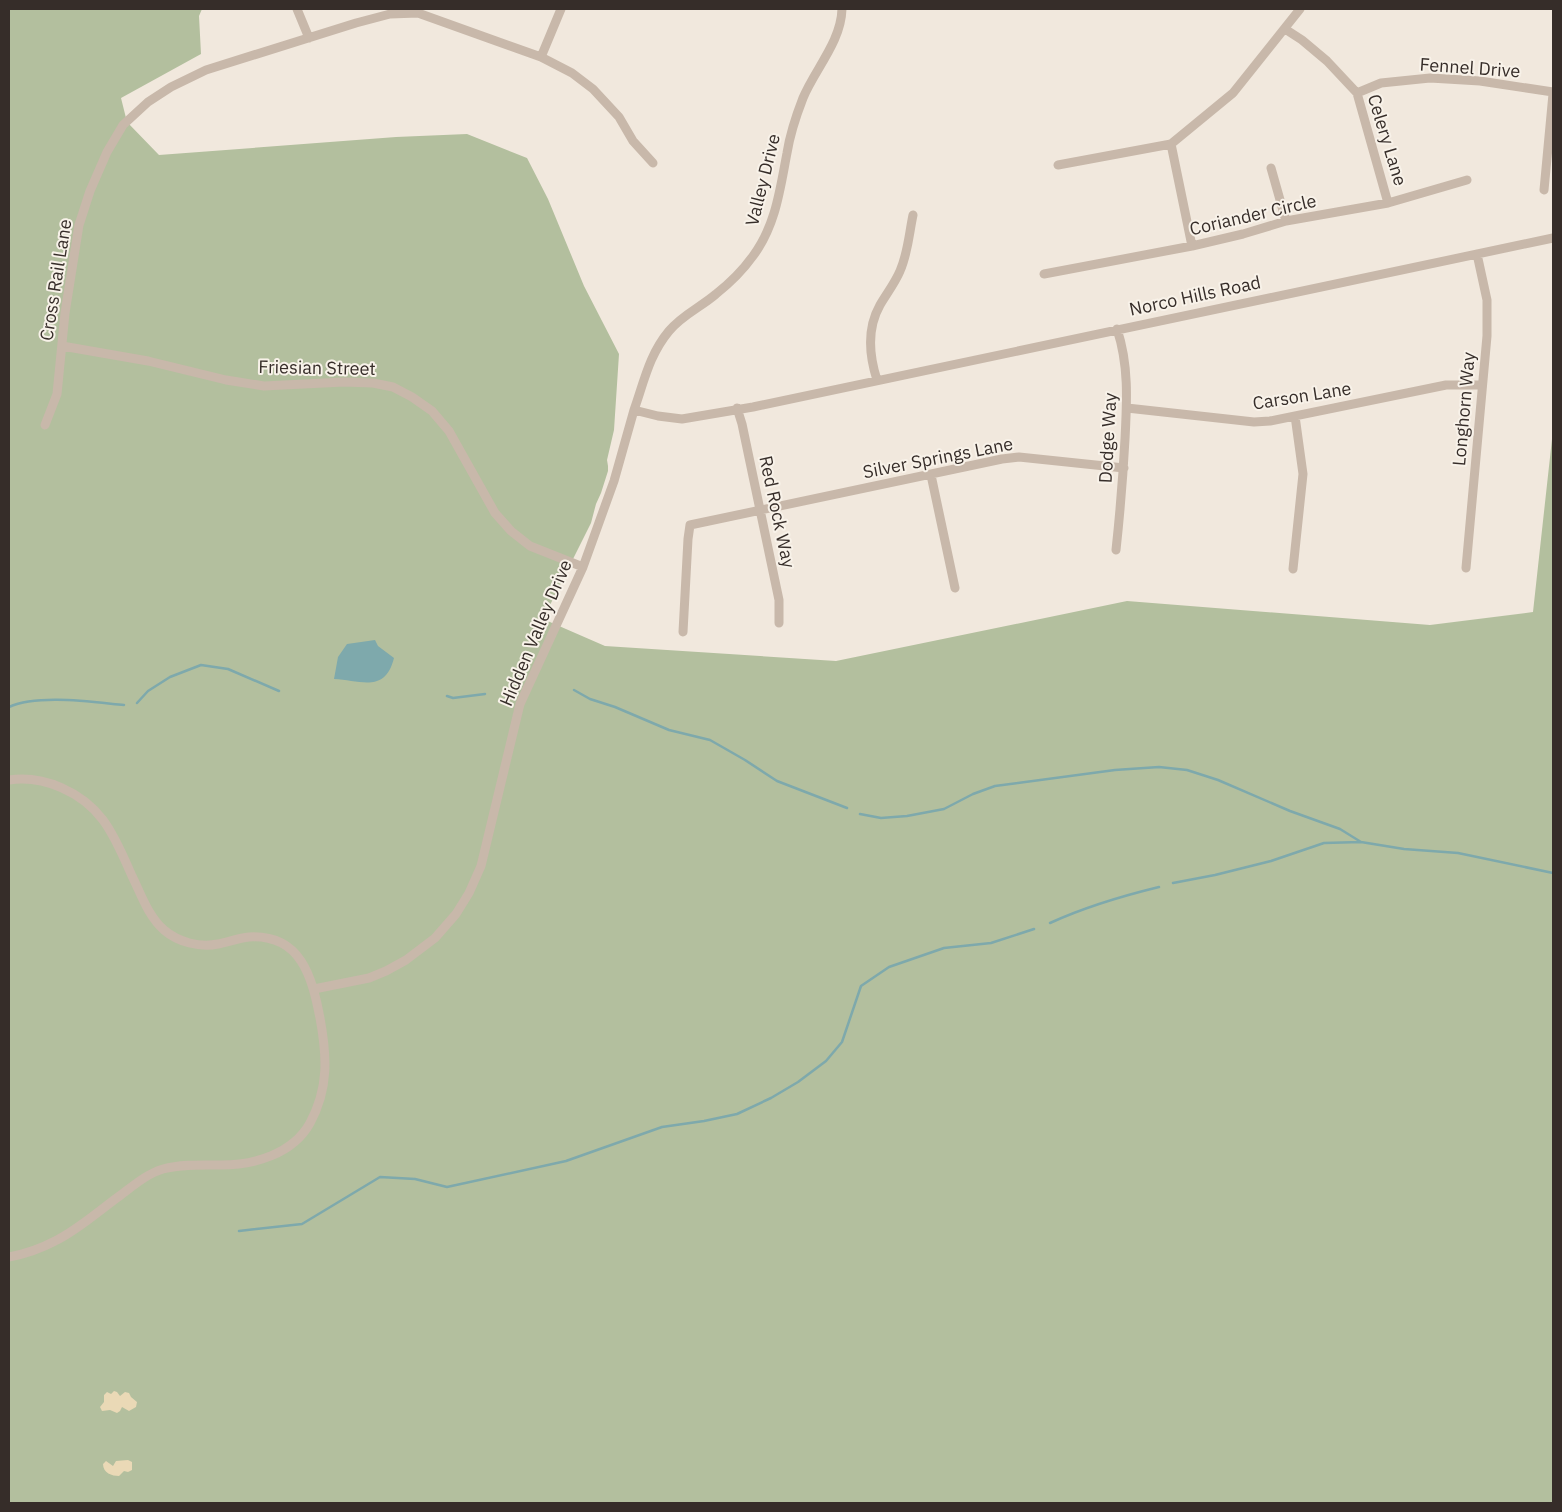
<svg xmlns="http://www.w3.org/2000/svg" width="1562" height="1512" viewBox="0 0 1562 1512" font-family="'IBM Plex Sans',sans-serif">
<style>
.green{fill:#b3bf9e}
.sand{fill:#ead9b6}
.water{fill:#7ea9ac}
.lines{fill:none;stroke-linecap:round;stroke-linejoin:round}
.stream{stroke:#7ea9ac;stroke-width:2.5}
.minor{stroke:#c8b8aa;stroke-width:9}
.labels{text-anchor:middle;stroke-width:4;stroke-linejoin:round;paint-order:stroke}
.street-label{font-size:18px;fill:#362d29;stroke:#f8f2e9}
</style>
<rect width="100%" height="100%" fill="#f1e8dd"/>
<path class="green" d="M9,9H202L199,16L201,54L121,98L127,122L159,155L396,137L467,134L527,158L548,199L584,286L619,354L614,430L607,460L608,466V471L601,493L596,504L591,523L543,619L605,646L836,661L1127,601L1430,625L1533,612L1553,430V1503H9Z"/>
<path class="sand" d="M114,1391L117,1392L120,1396L125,1392L129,1393L131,1397L137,1402L136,1407L129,1411L122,1407L120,1411L117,1413L110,1410L102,1411L100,1407L104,1402V1395L107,1392L111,1394Z
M128,1460L132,1462V1470L128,1472L124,1471L119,1476C112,1476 103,1473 103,1464L106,1461L113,1466L116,1461Z"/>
<path class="water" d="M375,640L378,646L394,658C385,694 360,680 334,679L338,657L347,644Z"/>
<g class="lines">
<path class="stream" d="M574,690L590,699L615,707L669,730L710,740L745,760L777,781L847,808
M447,696L453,698L485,694
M137,703L148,691L170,677L201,665L228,669L279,691
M9,707C38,694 92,702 124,705
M860,814L881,818L907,816L944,809L973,794L995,786L1115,770L1159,767L1187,770L1218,780L1290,811L1340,829L1361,842
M1173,883L1215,875L1271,861L1324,843L1361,842L1404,849L1458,853L1553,873
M1050,923C1085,907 1122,896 1159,887
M239,1231L302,1224L380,1177L415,1179L447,1187L566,1161L662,1127L704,1121L737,1114L771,1098L798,1082L826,1061L842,1042L861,986L889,967L944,948L991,943L1034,929"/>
<path class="minor" d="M297,9L309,38
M1285,29L1302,40L1327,61L1357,93L1388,203
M541,57L561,9
M1357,93L1381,83L1430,78L1480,81L1553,92
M1171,144L1192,246
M1058,165L1171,144L1233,93L1300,9
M1271,168L1286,221
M1544,190L1553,94
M1044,274L1192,246L1243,234L1286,221L1388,203L1467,180
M62,346L148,361L226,380L264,386L344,382L373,383L393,387L412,397L432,411L449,431L495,513L511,531L530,546L583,567
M877,380C869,355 867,328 880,305C887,293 895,283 900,271C908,253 909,234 913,215
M737,408L742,424L779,600V623
M1127,408L1254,422L1270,421L1446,385H1482
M634,410C644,382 649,355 669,331C682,315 701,307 716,294C730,283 743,270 753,256C776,225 780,189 787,153C790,134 796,116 803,98C815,69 841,42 842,9
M45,425L57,394L65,313L79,225L90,191L107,152L123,125L148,102L171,87L206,70L356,23L390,14L418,13L541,57L572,73L593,89L619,117L633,141L653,163
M931,475L955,588
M1116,550C1120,513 1123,476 1125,439C1127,401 1129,365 1117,329
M1466,568L1487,336V300L1477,254
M1293,569L1303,474L1295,416
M683,632L688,539L690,525L1002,459L1019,457L1124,468
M9,780C44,775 82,792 103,820C115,836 124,858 132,876C141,894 148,916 164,930C178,942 200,948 218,944C228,942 239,938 249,937C301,934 312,977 320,1018C327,1056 329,1088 310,1123C293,1154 254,1165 221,1165C203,1165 181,1164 163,1169C146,1174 132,1187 118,1197C99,1211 76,1231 55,1241C40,1249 25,1254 9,1257
M314,989L369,978L386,971L406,960L435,938L456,914L469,893L481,866L520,704L583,567L614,481L634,410L658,416L682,419L753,407L1553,238"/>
</g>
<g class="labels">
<g class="street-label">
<text transform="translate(1470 68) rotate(4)" y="6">Fennel Drive</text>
<text transform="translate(1387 140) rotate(73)" y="6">Celery Lane</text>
<text transform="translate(763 180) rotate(-76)" y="6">Valley Drive</text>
<text transform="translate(1253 215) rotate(-13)" y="6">Coriander Circle</text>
<text transform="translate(56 280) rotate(-81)" y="6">Cross Rail Lane</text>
<text transform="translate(1195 296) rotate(-12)" y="6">Norco Hills Road</text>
<text transform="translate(317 368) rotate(1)" y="6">Friesian Street</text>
<text transform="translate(1302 396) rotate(-9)" y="6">Carson Lane</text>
<text transform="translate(1464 409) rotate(-85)" y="6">Longhorn Way</text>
<text transform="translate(1108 438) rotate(-87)" y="6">Dodge Way</text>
<text transform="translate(938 458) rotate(-11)" y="6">Silver Springs Lane</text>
<text transform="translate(777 512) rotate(78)" y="6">Red Rock Way</text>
<text transform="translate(536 633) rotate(-67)" y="6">Hidden Valley Drive</text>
</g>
</g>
<rect width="1562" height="1512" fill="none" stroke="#362d29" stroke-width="20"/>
</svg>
